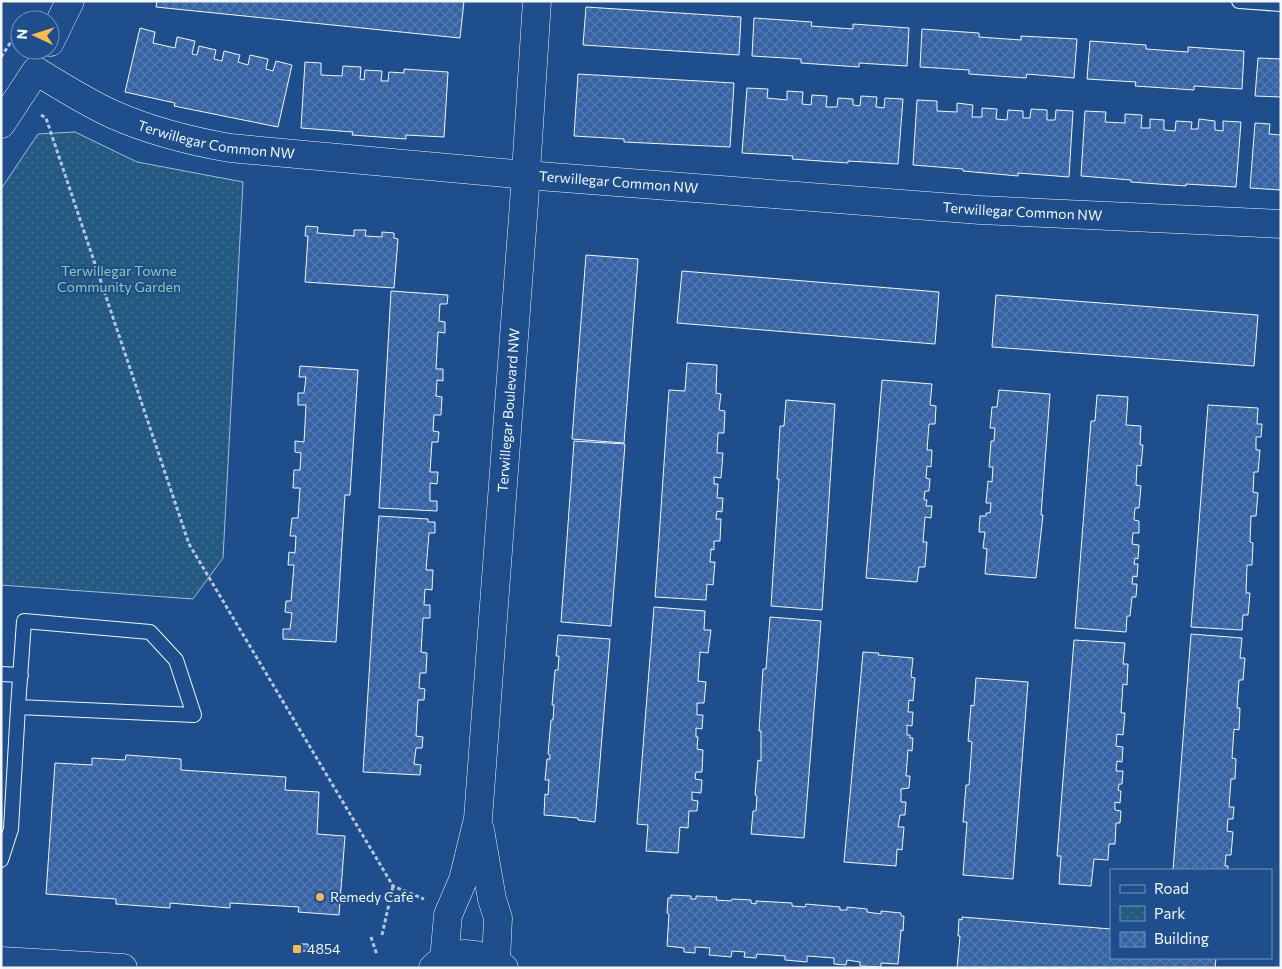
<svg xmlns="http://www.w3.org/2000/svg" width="1282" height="969" viewBox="0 0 1282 969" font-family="Commissioner,sans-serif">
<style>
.park{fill:url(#park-dots);stroke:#a8bbd7}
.building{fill:url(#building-cross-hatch);stroke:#f2f6ff}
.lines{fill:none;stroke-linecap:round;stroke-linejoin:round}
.lane-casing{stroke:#f2f6ff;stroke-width:16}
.street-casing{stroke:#f2f6ff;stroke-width:29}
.secondary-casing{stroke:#f2f6ff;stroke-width:29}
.path{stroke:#b3c4dc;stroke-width:3;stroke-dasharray:4 2.5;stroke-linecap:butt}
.lane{stroke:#1f4e8c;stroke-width:14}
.street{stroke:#1f4e8c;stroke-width:28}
.secondary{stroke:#1f4e8c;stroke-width:28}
.poi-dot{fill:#ffb74d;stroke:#1f4e8c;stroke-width:2}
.labels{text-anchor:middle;stroke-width:4;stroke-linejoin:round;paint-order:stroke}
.street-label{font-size:14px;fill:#f2f6ff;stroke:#1f4e8c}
.park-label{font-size:14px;fill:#97c8a6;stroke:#1f4e8c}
.poi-label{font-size:14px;fill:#f2f6ff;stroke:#1f4e8c;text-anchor:start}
</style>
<defs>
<pattern id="park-dots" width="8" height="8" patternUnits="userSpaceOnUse" patternTransform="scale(1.25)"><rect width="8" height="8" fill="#245a82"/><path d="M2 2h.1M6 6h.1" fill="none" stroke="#447295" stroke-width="1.8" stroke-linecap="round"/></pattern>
<pattern id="building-cross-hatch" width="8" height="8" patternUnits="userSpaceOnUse" patternTransform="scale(1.25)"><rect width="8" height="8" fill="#3563a3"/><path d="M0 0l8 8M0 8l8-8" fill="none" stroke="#537ab1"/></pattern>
</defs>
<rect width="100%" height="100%" fill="#1f4e8c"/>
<path class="park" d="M75,132L137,162L243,182L223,558L193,599L1,585V189L38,134Z"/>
<path class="building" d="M157,1H464L460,38L156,7Z
M586,7L741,17L739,55L583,45Z
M754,18L812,22L811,26L853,29V24L909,28L907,66L859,63V67L801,63V59L752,56Z
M140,28L155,32L153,43L175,48L177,37L195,41L192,54L197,55L199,46L216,50L214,59L222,61L224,51L240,55L238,62L248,65L250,55L268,59L266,69L273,71L276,61L292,65L278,127L174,106L175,103L125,92Z
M922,29L979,33V37L1021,40V36L1077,39L1074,78L1027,74L1026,78L969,74V70L920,67Z
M1090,41L1146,45V49L1188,52V47L1244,51L1242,89L1194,86V90L1135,86L1136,82L1087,79Z
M1258,58L1281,59V97L1255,96Z
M305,62L321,63V75L342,76L343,66L361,67L360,79L364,80L365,70L382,71L381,81H388L389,72L404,73V69L448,72L444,137L406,135V139L352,135L353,132L301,128Z
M578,74L734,83L730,147L624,142V139L574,136Z
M747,88L768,89L767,98L787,100V91L803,92L802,104L811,105L812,95L827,96L826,107H837L838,98L853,99V105L860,106L861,96L877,97L876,107L884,108L885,98L903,99L898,164L848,161V163L792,159L793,156L742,153Z
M917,100L937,101V111L957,112V103L973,105L972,117H982V108L997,109L996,119L1007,120L1008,110L1023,111V118H1030L1031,109L1047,110V120H1055L1056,110L1073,111L1069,177L1018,173V176L963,171V169L913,165Z
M1085,111L1106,112L1105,122L1125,123V114L1142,115L1141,128H1150V119L1164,120V130L1175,131L1176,121L1192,122L1191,129H1198L1199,119L1215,121V130L1223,131V121L1241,122L1236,187L1186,184V186L1131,182V180L1081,176Z
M1255,123L1270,124L1269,134L1281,135V190L1250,188Z
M306,226L318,227L317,233L354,236V230H366L365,236L382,237V232L394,233V238L398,239L394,288L305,282L308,236H305Z
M586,255L638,259L624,443L572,439Z
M682,271L939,292L935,344L677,323Z
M391,291L448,295L447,304H440L439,321L445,322V333L438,332L436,369H443V381L437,380L436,396L442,397L441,415H434L433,431L439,432L438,442H432L430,472H438L437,484L430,483V501H437V511L379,508Z
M996,295L1258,315L1254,366L992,347Z
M687,363L717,365L716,393L721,394L719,410L725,411L724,433H718L717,453H723L721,478L714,477V484H718L717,498H723L722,512L717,511L716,519H721L720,541H714V550L711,549L710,562H715L713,585L707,584L706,600L655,597L669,390L685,391Z
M300,366L358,370L350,495H345L336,642L283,639V629H290L292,613L285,612L286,601H291L294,565H288L289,552L295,553L296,536H290L292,518H298L300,488H293L294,470H300L301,453L295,452V441L304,442L306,405H298V393H304L306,377H299Z
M882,380L932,384L930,405L936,406L935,424H929L927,450H932L931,467L927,466L926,478L930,479L929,491H925L924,500H927L926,506H932L931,518L925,517L923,542H927L925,567H919L917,582L866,578Z
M999,390L1050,394L1041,515H1043L1036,578L985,574L987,549L983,548L985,532H979L980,516H986V513H990L991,503H986L988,481L992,482L993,467H989L991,441H994L995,428H990L992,407H997Z
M1097,395L1128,397L1126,425L1141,426L1140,445H1143L1141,466L1137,465L1136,485L1141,486L1139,508H1135L1134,520L1139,521V533H1133L1132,544L1139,545L1138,559L1135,558L1134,564H1138L1137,577L1133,576L1132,584H1137L1136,597H1132L1130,616H1127L1126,632L1075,628L1091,421H1095Z
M786,400L835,404L822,610L771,606L779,479H777L780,426H784Z
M1208,405L1258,408L1257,424H1262L1261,437H1256V450H1260L1258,472H1254L1253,492L1258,493L1256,516H1251L1250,542L1253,543L1252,565H1247L1246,593H1250L1248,615H1243L1242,630L1191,627Z
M574,441L625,444L611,626L561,622Z
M379,516L428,519V522H435V533H429L426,570H433L432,590L425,589L424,605H430V618H423L421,652L427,653L426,673H420L419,688L425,689L424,700H418L416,736L423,737L422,748H416L414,764L421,765L420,775L363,772Z
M654,607L705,611L704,630H711L708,653L700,652L698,681L706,682L704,703H697V715H703L702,729L696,728V737H698L697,749L703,750L702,772H696L695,779L702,780L701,793L692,792V800L698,801L697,811H689L688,828L680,827L678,853L646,851L648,825L637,824Z
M770,617L821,621L804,838L751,834L753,811H756L757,796L755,795L758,760L761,761V731H759L763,669H766Z
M1191,634L1242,638L1240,658H1245L1243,680H1239L1237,708H1240L1239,730L1234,729L1232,758L1236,759L1235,779H1231L1229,807H1234L1233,819H1228L1227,831L1233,832L1231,855H1226L1225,866H1228V870H1173Z
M558,635L610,639L595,822L578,820V818L544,815L545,794L548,795L549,780H545L547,759H550V755L548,754L551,720H553L554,705H552L555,670H558L559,656H556Z
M1074,640L1125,643L1123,664H1128L1127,685L1123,684L1121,713H1125L1123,735L1117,734L1116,746L1123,747L1122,762L1117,761L1116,771H1123L1122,784H1119L1118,790L1121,791L1120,803L1115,802V810L1121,811L1120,823H1116L1115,844H1109L1108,860L1094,859L1091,886L1059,884L1061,856H1057Z
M863,652L879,653L878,655L913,658L911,677L915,678L913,701L909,700L908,712H913L912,726L907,725V735H910V738H913L912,751L908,750L906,776H910L909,788L901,789V802H906L905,815H900L898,827H904L902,850L897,849L896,866L844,862Z
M976,678L1028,682L1013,879L963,875L967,822H963L966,785H969L972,742L968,741L971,705L974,706Z
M126,755L181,759V770L286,777L285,790L319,792L317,834L345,836L339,915L298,912L299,907L230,903V908L170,903V908L116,904V899L46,894L55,763L92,765V758L125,760Z
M671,895L691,896V899H696V896L717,897L716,900L731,901L732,899L751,900V903L756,904V901L792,903V906L805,907L806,904L840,907V910H847V907L867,909V912L881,914V911L901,913V916H904L903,931L901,930L898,964L881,963V967L860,966V962L847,960L846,965L834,964V958L807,956V962L785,960V956L757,954L756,958L744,957L745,952L732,951L731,957L709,955L710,948L695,947V953L684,952V948L667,946L669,914L667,913L668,898H671Z
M962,917L1111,929V958H1216L1215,968H957L960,936H958L959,919L962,920Z
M297,944H308V951H297Z"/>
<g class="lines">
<g class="lane-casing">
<path id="lane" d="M1239,1L1281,4
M24,621L150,632L176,660L194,715L18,707Z
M1,674L21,675
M1,860L11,829L18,707"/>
</g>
<g class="street-casing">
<path id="street" d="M50,42L70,1"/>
</g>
<g class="secondary-casing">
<g id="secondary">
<path id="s1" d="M1,124L36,71C61,86 86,102 112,114C150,131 190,141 230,148L526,175L980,210L1281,224"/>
<path d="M480,830L492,899L498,918L496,961"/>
<path id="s2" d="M444,960L448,915L463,880L478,819L524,203L537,1"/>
<path d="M1,961L123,968"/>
<path d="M433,968C454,947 483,952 504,968"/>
</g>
</g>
<path class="path" d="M1,57L20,28
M41,115L46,118L189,544L393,886L424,899
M382,935L393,886
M371,937L377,955"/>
<use href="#lane" class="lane"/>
<use href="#street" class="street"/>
<use href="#secondary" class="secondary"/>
</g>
<g class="poi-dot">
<circle cx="320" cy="897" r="5"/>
<rect x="292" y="944" width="10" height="10" rx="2.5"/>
</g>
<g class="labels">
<g class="street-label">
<text dy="5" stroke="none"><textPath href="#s1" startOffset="259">Terwillegar Common NW</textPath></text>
<text dy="5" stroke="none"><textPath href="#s1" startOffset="664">Terwillegar Common NW</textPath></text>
<text dy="5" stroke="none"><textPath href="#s1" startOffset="1069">Terwillegar Common NW</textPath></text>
<text dy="5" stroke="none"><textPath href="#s2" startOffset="556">Terwillegar Boulevard NW</textPath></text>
</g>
<g class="park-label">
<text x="119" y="276">Terwillegar Towne<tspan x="119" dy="16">Community Garden</tspan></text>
</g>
<g class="poi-label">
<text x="330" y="902">Remedy Cafe</text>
<text x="307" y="954">4854</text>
</g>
</g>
<rect width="1282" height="969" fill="none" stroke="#f2f6ff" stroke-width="5"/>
<rect x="1110" y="869" width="162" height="90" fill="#1f4e8c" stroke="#7391ba"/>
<rect x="1120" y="885" width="25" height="8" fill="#1f4e8c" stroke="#7391ba"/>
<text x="1154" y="894" font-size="15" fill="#f2f6ff">Road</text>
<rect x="1120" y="906" width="25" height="15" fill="url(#park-dots)" stroke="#7391ba"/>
<text x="1154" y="919" font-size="15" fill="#f2f6ff">Park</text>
<rect x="1120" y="932" width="25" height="15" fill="url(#building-cross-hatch)" stroke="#7391ba"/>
<text x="1154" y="944" font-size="15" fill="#f2f6ff">Building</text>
<g transform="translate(35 35) rotate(274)"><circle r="24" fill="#1f4e8c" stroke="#7391ba"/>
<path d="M0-4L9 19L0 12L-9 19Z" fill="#ffb74d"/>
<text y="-8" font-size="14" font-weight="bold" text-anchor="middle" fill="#f2f6ff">N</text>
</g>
</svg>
